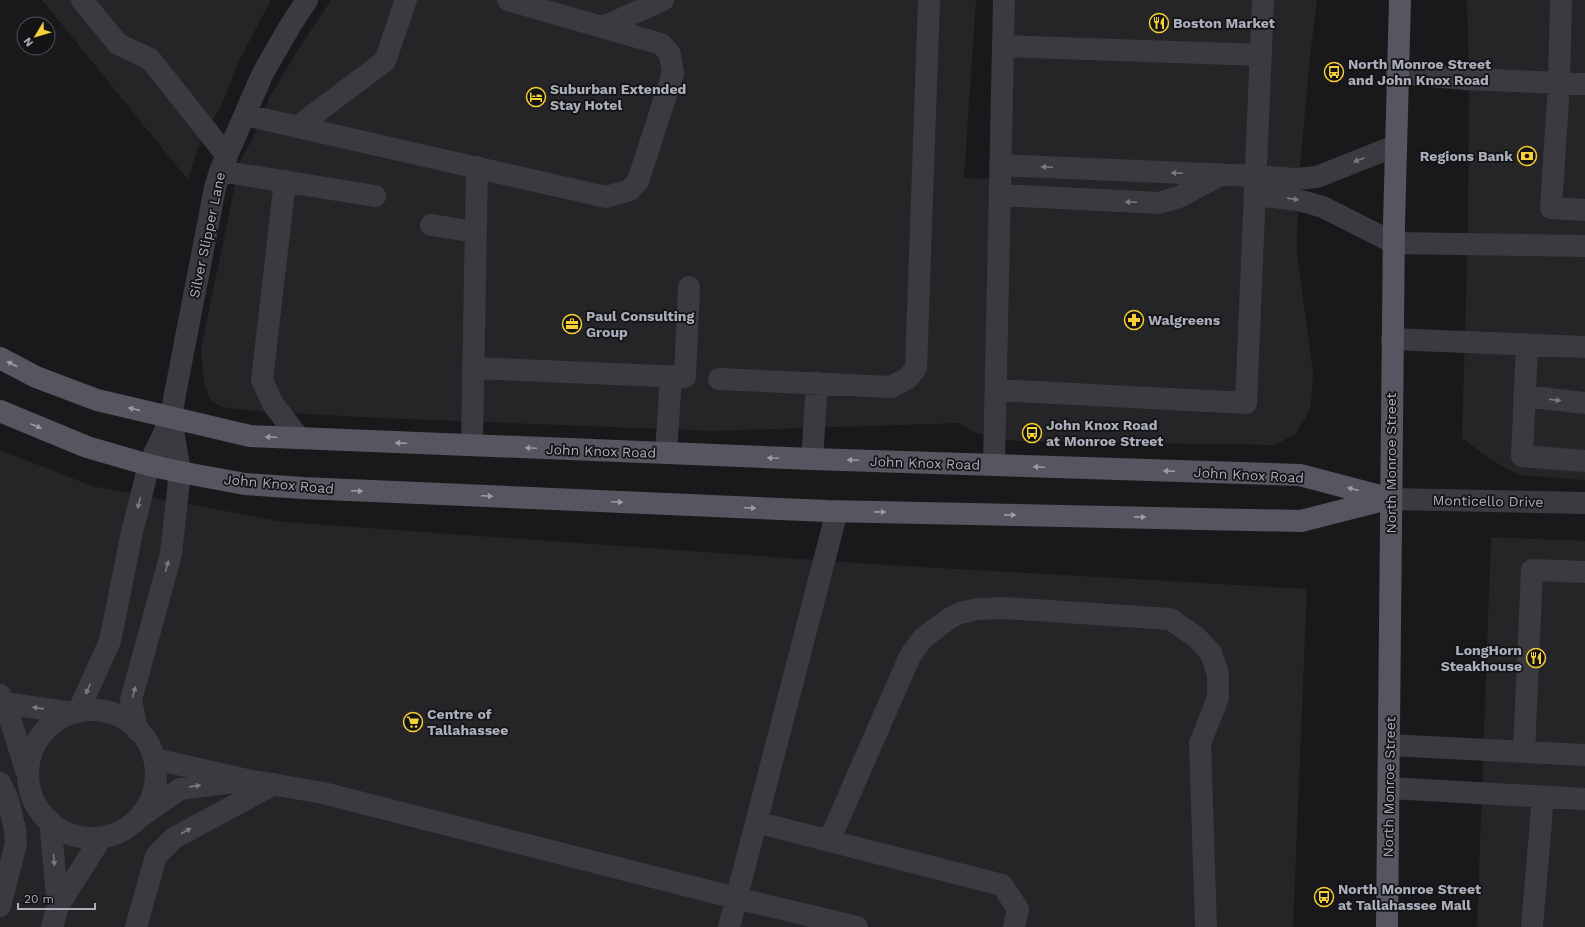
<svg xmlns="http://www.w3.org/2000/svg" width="1585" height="927" viewBox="0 0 1585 927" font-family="'Work Sans',sans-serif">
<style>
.built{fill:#252528}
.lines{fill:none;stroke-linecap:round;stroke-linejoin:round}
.minor{stroke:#3a3a40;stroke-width:22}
.major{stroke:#55565f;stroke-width:22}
.oneway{fill:#787a84}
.oneway2{fill:#9a9ca9}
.labels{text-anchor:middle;stroke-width:3.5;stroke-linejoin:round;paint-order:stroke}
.poi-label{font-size:14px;font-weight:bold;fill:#abaebb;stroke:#141416;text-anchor:start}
.street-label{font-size:14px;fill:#abaebb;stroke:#141416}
</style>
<rect width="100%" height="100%" fill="#19191b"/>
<path class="built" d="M42,0H271L241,57L222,104L199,145L188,180Z
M331,0H976L964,178L1000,179L1004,0H1317L1310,57L1298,190L1297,253L1313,372L1311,402L1308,414L1296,433L1276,445L1015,441L975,433L960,423L713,431L380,418L256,411L222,407L210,400L204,382L201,349L240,161L252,140L270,96L299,48Z
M1467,0H1585V480L1519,475L1491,460L1462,438L1468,228L1469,79Z
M0,450L92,486L284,522L871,564L1307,589L1293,927H0Z
M1491,537L1585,541V927H1477Z"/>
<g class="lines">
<path class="minor" d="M82,0L118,44L150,59L227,156
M1561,0L1559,83L1551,208L1585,210
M603,27L663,0
M1003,46L1261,55
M1397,73L1465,79L1585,84
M245,115L606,197L630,190L638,181L673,73L670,54L661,44L508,0
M297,127L385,61L406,0
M1001,165L1255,176L1295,179L1317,177L1395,146
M220,171L375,196
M285,181L262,380L273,404L299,438
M1000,195L1159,203L1179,197L1220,175
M1255,195L1298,200L1323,207L1394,243L1585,246
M431,225L476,232
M1392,339L1585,347
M1527,345L1522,456L1585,461
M473,368L685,377L689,287
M719,379L891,387L908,378L916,368L929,0
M996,390L1246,403L1263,0
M1524,396L1585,403
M472,445L477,167
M666,453L671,376
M812,459L817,383
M994,465L1004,0
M1391,499L1585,503
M0,695L5,703L27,773
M5,703L72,713
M28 774a64 64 0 1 1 128 0a64 64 0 1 1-128 0Z
M78,712L110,641L132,532L149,465L171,418
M137,730L131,700L171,554L180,472L171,418L175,394L215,188L220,171L263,73L290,26L307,0
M1389,745L1585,755
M1524,751L1532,570L1585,572
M155,759L247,780L323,793L736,898L857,927
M0,783L8,800L15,830L16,844L0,906
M1390,788L1585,799
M143,815L180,789L232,782
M50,821L58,906
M756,822L1002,885L1018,909L1014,927
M829,841L910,656L923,638L950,618L960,613L978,609L1004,608L1170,619L1196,637L1211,653L1218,674V698L1200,743L1206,927
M52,927L58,906L101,838
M136,927L156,856L174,838L274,784
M729,927L837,511
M1532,927L1543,797"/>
<path class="major" d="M0,358L36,377L97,400L250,436L812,459L1300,475L1391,499
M0,411L87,447L149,465L180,472L245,484L303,488L827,511L1301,521L1387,499
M1387,927L1394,224L1400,0"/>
</g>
<defs><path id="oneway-solid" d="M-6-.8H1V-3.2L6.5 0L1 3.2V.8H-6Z"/></defs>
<g class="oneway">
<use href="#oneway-solid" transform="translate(1359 160) rotate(159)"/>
<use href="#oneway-solid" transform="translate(1047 167) rotate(-177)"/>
<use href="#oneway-solid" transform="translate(1177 173) rotate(-177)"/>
<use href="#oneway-solid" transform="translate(1293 199) rotate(8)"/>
<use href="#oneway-solid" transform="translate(1131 202) rotate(-177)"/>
<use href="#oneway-solid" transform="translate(1555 400) rotate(7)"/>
<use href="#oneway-solid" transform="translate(139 503) rotate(104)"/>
<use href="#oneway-solid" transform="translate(167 566) rotate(-75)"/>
<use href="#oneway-solid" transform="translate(88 689) rotate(114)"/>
<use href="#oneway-solid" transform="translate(134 692) rotate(-75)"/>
<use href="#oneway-solid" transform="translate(38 708) rotate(-172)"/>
<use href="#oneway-solid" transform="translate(195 786) rotate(-8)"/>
<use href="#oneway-solid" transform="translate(186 831) rotate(-28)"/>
<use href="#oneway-solid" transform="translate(54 860) rotate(85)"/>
</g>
<g class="oneway2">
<use href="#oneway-solid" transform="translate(12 364) rotate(-152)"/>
<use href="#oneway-solid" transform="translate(134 409) rotate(-167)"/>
<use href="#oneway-solid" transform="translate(36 426) rotate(23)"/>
<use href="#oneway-solid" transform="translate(271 437) rotate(-177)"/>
<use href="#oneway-solid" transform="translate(401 443) rotate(-177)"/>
<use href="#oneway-solid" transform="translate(531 448) rotate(-178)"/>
<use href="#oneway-solid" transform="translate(773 458) rotate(-178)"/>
<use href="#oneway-solid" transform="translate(853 460) rotate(-178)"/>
<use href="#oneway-solid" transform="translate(1039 467) rotate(-178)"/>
<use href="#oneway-solid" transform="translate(1169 471) rotate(-178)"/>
<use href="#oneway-solid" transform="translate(1353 489) rotate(-166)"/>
<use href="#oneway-solid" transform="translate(357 491) rotate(3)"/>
<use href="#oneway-solid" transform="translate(487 496) rotate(3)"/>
<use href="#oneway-solid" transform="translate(617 502) rotate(3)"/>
<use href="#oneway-solid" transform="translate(750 508) rotate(2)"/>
<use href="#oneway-solid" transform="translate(880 512) rotate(1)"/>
<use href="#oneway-solid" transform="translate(1010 515) rotate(1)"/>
<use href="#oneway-solid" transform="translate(1140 517) rotate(1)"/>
</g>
<defs>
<g id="restaurant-ring" transform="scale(1)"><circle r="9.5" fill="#141416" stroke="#f6d036" stroke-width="1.5"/><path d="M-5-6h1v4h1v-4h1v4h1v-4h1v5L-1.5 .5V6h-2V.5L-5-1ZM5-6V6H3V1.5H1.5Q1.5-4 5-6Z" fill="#f6d036"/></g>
<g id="bus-ring" transform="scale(1)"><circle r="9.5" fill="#141416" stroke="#f6d036" stroke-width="1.5"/><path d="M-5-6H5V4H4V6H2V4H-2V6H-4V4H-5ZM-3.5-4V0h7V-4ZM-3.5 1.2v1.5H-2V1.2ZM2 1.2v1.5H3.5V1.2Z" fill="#f6d036"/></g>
<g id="hotel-ring" transform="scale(1)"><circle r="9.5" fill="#141416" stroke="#f6d036" stroke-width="1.5"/><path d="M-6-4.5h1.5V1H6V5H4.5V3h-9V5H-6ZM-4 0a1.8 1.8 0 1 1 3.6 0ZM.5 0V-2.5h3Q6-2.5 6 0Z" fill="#f6d036"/></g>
<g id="bank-ring" transform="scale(1)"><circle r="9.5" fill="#141416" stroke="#f6d036" stroke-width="1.5"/><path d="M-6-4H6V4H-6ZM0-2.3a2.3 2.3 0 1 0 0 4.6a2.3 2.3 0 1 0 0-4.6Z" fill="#f6d036"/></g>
<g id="pharmacy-ring" transform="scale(1)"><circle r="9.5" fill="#141416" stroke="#f6d036" stroke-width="1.5"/><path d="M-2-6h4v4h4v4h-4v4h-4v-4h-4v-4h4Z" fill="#f6d036"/></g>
<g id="office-ring" transform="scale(1)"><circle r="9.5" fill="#141416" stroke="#f6d036" stroke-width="1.5"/><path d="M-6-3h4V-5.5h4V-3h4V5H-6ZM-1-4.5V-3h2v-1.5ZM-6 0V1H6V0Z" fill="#f6d036"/></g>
<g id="supermarket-ring" transform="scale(1)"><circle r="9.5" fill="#141416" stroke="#f6d036" stroke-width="1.5"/><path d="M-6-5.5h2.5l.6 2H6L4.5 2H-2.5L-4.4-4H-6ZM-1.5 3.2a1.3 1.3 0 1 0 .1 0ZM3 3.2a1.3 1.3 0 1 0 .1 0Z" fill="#f6d036"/></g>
</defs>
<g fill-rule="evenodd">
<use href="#restaurant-ring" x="1159" y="23"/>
<use href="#bus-ring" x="1334" y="72"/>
<use href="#hotel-ring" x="536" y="97"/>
<use href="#bank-ring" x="1527" y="156"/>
<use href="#pharmacy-ring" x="1134" y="320"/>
<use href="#office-ring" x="572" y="324"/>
<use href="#bus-ring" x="1032" y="433"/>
<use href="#restaurant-ring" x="1536" y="658"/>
<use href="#supermarket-ring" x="413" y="722"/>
<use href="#bus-ring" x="1324" y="897"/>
</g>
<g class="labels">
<g class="poi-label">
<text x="1173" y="28">Boston Market</text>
<text x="1348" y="69">North Monroe Street<tspan x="1348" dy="16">and John Knox Road</tspan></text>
<text x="550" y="94">Suburban Extended<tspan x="550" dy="16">Stay Hotel</tspan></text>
<text x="1513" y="161" text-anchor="end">Regions Bank</text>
<text x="586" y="321">Paul Consulting<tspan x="586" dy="16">Group</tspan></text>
<text x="1148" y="325">Walgreens</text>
<text x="1046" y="430">John Knox Road<tspan x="1046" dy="16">at Monroe Street</tspan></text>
<text x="1522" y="655" text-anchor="end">LongHorn<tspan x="1522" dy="16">Steakhouse</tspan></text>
<text x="427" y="719">Centre of<tspan x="427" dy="16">Tallahassee</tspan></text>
<text x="1338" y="894">North Monroe Street<tspan x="1338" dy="16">at Tallahassee Mall</tspan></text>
</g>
<g class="street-label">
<text transform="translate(207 235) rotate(-78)" y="5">Silver Slipper Lane</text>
<text transform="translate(601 451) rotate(2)" y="5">John Knox Road</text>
<text transform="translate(925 463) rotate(2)" y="5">John Knox Road</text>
<text transform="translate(1391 463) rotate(-90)" y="5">North Monroe Street</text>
<text transform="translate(1249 475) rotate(3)" y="5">John Knox Road</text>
<text transform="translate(279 484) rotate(5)" y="5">John Knox Road</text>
<text transform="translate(1488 501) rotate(1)" y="5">Monticello Drive</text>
<text transform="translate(1389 787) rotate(-89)" y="5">North Monroe Street</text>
</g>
</g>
<g transform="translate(36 36) rotate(232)"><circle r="19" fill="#141416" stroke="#505258"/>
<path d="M0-3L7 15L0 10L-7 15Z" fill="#f6d036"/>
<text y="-6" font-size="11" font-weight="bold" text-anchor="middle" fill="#abaebb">N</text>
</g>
<path d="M18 903v6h77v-6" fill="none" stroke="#abaebb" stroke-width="2"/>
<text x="24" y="903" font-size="12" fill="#abaebb" stroke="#141416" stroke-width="3" paint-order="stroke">20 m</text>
</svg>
